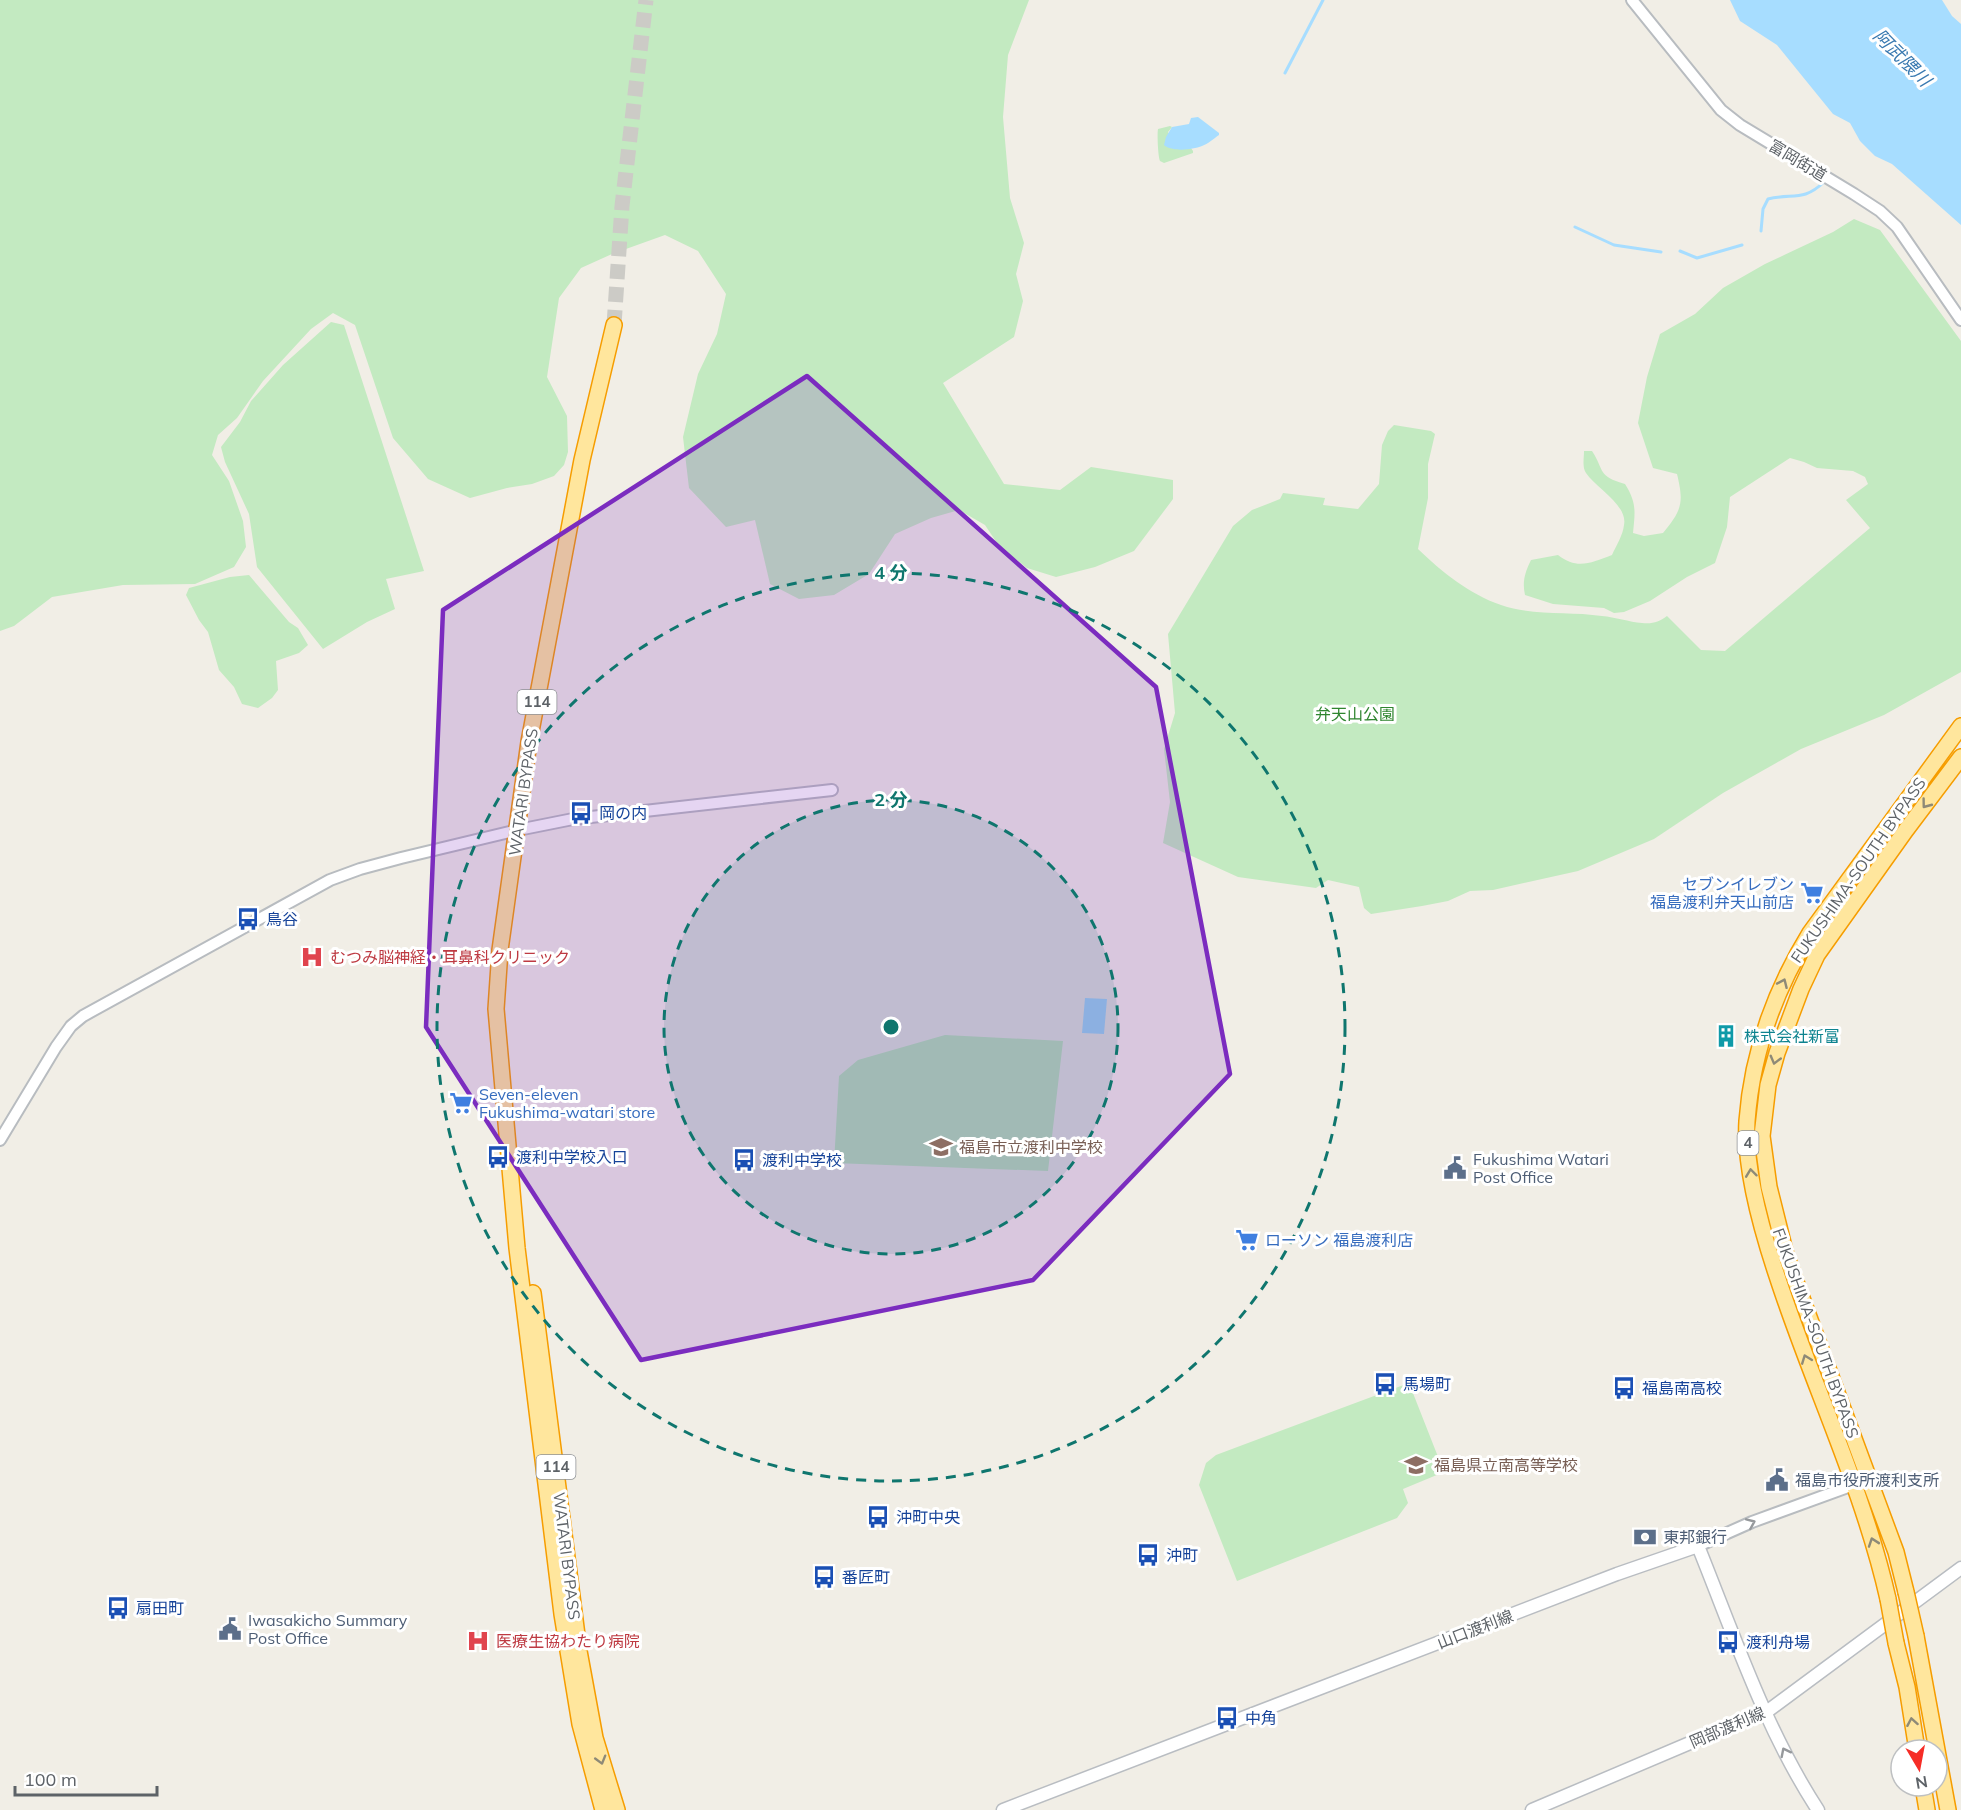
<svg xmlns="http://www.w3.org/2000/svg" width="1961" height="1810" viewBox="0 0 1961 1810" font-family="Mulish,'Noto Sans JP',sans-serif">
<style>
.green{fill:#c3eac1}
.water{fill:#a7ddff}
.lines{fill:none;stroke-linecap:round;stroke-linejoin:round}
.stream{stroke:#a7ddff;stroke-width:3}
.trunk-tunnel{stroke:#cccbc6;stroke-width:15;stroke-dasharray:15 8;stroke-linecap:butt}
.tertiary-casing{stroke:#b8bcc0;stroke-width:14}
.secondary-casing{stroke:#b9bdc2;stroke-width:15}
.trunk-casing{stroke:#f69d00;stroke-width:18}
.tertiary{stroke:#fff;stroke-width:10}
.secondary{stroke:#fff;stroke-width:12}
.trunk{stroke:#ffe69d;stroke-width:15}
.trunk-bridge-casing{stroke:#f69d00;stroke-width:18;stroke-linecap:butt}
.trunk-bridge{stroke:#ffe69d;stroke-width:15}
.oneway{stroke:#8e8a77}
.oneway2{stroke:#96999c}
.marked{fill:#7b2cbf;fill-opacity:0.2;stroke:#7b2cbf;stroke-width:4.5;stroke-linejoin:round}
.ring{fill:none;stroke:#0f766e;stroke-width:3;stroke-dasharray:10 8}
.labels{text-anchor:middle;stroke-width:6;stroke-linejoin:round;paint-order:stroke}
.shield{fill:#fff;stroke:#8e9195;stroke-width:1.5}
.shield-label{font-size:15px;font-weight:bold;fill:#5d6267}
.street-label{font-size:16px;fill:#5d6267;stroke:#fff}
.park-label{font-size:16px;fill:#2f852f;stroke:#fff}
.transit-label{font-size:16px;fill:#164399;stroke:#fff;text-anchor:start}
.shop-label{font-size:16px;fill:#366cbe;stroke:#fff;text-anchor:start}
.health-label{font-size:16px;fill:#be3a42;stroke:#fff;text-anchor:start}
.culture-label{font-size:16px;fill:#0d838f;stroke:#fff;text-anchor:start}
.education-label{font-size:16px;fill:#785e54;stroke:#fff;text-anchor:start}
.service-label{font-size:16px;fill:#4e5e75;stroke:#fff;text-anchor:start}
.water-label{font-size:18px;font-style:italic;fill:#3979b0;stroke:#fff}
.centre{fill:#0f766e;stroke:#fff;stroke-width:3}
.ring-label{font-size:18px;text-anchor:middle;font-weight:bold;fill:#0f766e;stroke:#fff;stroke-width:6;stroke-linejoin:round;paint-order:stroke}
</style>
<rect width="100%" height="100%" fill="#f1eee6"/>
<path class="green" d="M0,0H1029L1008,55L1003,117L1010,198L1024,243L1016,274L1023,301L1014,337L943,383L1004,484L1060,490L1091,467L1173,480V499L1134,551L1095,567L1056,577L1027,568L999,546L985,525L959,510L931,518L895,534L869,574L834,595L799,599L770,584L755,520L726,527L689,488L683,437L698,374L717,334L726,294L698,251L665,235L612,254L581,268L559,298L547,377L567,416L568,452L564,465L554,476L532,484L507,488L470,498L428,479L393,438L355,325L333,313L311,329L263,381L237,418L218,435L212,455L229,481L243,521L246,547L234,567L195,584L123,585L52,597L14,626L0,631Z
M1170,126L1172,127L1168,132L1175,149L1191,148L1193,151V153L1164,163L1160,161C1158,157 1157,134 1158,129Z
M1854,219L1880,230L1961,341V672L1884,715L1801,749L1723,793L1654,839L1578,871L1493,890L1470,891L1448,901L1422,906L1371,914L1364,908L1359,887L1328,880L1316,888L1238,877L1163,843L1170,802L1164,749L1175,713L1168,634L1233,526L1252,510L1280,499L1283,493L1325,498L1323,505L1358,509L1379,484L1382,445L1388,431L1394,425L1431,431L1435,434L1428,464V498L1418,549C1442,572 1469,594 1501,605C1533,616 1569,611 1602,616C1615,617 1629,622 1642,623C1653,624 1659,622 1667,616L1701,650L1725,651L1870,528L1846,500L1868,484L1865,477L1853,471L1817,468L1804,462L1790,458L1730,497L1727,527L1715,563L1687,577L1650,601L1624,612L1614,613L1604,608L1553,604L1525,595C1522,582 1525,572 1531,560L1558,555C1577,570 1591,563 1612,555C1616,546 1623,535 1624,525C1628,505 1596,488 1586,473C1582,467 1584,458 1584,451H1592C1605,471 1597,476 1625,484C1637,503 1635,512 1633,533L1644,536L1663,533C1682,510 1684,503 1677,474L1653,468L1638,423L1647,377L1660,334L1695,314L1723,288L1765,264L1833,232Z
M331,322L344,325L424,571L386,579L395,609L367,622L323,649L257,567L249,514L225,462L221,447L240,422L251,401L283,365Z
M249,575L289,622L298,628L308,645L299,653L276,661L278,690L272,698L258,708L242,704L234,687L219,670L208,632L199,620L186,595L189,588L230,577Z
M945,1035L1063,1041L1048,1171L834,1163L839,1076L858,1060Z
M1409,1383L1444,1472L1403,1489L1408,1503L1397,1518L1237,1581L1199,1485L1206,1463L1216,1455Z"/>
<path class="water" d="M1730,0H1942L1952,16L1961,24V225L1892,164L1875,156L1860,141L1850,123L1833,114L1777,45L1740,21Z
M1198,117L1219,133V135C1213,139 1208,144 1202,146C1192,150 1172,152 1164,145L1166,137L1172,127L1189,124L1191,118Z
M1085,998L1107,999L1104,1034L1082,1033Z"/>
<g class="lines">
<path class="stream" d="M1285,73L1323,0
M1575,227L1614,245L1661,252
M1761,231L1763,209L1768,199C1793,193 1803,202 1824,182
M1680,251L1697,258L1742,245"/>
<path class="trunk-tunnel" d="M614,325L622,206L646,0"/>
<g class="tertiary-casing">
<path id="tertiary" d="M1632,0L1721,110L1740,125L1854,194L1880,211L1897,227L1961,320
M0,1140L56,1047L71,1026L83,1016L330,880L360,869L401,858L518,830L573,819L832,790
M1698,1546L1752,1522L1859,1483"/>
</g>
<g class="secondary-casing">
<path id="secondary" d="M1003,1810L1617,1574L1698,1546C1734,1635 1765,1729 1818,1810
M1532,1810L1737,1723L1765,1713L1961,1568"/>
</g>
<g class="trunk-casing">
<path id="trunk" d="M533,1293L579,1651L595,1738L617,1810
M1906,1592L1896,1552L1786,1255L1769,1187L1762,1136L1768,1085L1777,1053L1801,989L1817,955L1906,830L1961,757
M1888,1599C1863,1488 1812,1384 1777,1276C1762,1231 1744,1169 1747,1121C1752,1053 1775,990 1810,933L1961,726
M1916,1636L1948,1810
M1896,1643L1907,1687L1917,1750
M1923,1786L1927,1810
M603,1810L580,1724L562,1614L517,1248L496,1009L500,950L529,742L582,460L614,325"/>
</g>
<use href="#tertiary" class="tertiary"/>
<use href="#secondary" class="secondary"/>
<use href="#trunk" class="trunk"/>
<g class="trunk-bridge-casing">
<path id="trunk-bridge" d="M1906,1592L1916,1636
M1888,1599L1896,1643"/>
</g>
<use href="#trunk-bridge" class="trunk-bridge"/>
</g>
<defs><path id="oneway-chevron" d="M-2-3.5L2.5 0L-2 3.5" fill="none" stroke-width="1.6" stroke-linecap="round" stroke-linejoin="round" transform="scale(1.5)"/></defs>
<g class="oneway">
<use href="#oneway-chevron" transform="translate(1926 804) rotate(127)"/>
<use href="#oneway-chevron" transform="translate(1783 983) rotate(-66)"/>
<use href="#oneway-chevron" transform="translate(1775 1060) rotate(105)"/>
<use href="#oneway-chevron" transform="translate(1751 1173) rotate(-97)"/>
<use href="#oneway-chevron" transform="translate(1806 1359) rotate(-111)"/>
<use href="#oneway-chevron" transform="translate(1873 1542) rotate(-109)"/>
<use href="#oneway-chevron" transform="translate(1912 1722) rotate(-100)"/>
<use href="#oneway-chevron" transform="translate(601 1760) rotate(74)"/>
</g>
<g class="oneway2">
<use href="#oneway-chevron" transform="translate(1751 1523) rotate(-23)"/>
<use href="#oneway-chevron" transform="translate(1785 1752) rotate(-117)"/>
</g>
<path class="marked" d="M807,376L1156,687L1230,1074L1033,1280L641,1360L426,1027L443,610Z"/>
<circle cx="891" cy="1027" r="227" fill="#0f766e" fill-opacity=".12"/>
<g class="ring">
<circle cx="891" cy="1027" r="227"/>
<circle cx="891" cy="1027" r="454"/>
</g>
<defs>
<g id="bus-bare" transform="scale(1.8)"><path d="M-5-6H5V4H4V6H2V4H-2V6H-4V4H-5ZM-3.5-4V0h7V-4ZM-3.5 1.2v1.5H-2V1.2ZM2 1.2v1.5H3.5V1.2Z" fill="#1a4fb4" stroke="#fff" stroke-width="2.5" paint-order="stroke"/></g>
<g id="supermarket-bare" transform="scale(1.8)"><path d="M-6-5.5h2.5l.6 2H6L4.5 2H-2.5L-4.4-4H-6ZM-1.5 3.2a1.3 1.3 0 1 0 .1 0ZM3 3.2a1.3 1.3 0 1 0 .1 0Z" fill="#3f7fe0" stroke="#fff" stroke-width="2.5" paint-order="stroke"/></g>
<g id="hospital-bare" transform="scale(1.8)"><path d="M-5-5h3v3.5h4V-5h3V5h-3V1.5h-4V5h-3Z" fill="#e0444e" stroke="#fff" stroke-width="2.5" paint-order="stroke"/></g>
<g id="building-bare" transform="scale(1.8)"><path d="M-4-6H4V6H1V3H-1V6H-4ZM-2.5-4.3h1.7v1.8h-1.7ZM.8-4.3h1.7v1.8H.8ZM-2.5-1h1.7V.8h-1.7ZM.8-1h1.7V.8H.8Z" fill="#0f9aa8" stroke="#fff" stroke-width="2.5" paint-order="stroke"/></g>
<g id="school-bare" transform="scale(1.8)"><path d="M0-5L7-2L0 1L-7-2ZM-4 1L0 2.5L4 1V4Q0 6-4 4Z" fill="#8d6e63" stroke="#fff" stroke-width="2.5" paint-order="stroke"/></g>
<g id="civic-bare" transform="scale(1.8)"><path d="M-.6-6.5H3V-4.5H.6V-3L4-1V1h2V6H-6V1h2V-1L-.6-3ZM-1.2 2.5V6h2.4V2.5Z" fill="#5c6f8a" stroke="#fff" stroke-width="2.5" paint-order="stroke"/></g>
<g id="bank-bare" transform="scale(1.8)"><path d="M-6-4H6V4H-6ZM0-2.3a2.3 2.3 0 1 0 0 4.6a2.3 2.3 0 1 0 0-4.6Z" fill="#5c6f8a" stroke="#fff" stroke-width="2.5" paint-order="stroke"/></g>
</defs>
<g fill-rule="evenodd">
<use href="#bus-bare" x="581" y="813"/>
<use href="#supermarket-bare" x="1812" y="893"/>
<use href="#bus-bare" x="248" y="919"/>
<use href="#hospital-bare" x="312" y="957"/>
<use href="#building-bare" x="1726" y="1036"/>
<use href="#supermarket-bare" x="461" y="1103"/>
<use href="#school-bare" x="941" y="1147"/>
<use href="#bus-bare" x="498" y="1157"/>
<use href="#bus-bare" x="744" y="1160"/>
<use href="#civic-bare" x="1455" y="1168"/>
<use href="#supermarket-bare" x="1247" y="1240"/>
<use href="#bus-bare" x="1385" y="1384"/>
<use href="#bus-bare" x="1624" y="1388"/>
<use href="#school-bare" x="1416" y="1465"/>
<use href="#civic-bare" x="1777" y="1480"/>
<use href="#bus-bare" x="878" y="1517"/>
<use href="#bank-bare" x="1645" y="1537"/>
<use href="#bus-bare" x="1148" y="1555"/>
<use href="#bus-bare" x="824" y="1577"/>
<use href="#bus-bare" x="118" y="1608"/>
<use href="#civic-bare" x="230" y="1629"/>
<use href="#hospital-bare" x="478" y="1641"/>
<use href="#bus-bare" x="1728" y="1642"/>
<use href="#bus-bare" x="1227" y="1718"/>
</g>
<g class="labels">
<g class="shield">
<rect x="517.5" y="690" width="39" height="24" rx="4.5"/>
<rect x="1737.5" y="1131" width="21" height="24" rx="4.5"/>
<rect x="536.5" y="1455" width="39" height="24" rx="4.5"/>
</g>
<g class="shield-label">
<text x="537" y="707">114</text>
<text x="1748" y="1148">4</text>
<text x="556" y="1472">114</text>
</g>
<g class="street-label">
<text transform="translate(1798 160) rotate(31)" y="6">富岡街道</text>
<text transform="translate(523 792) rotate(-82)" y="6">WATARI BYPASS</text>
<text transform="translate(1858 870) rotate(-55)" y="6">FUKUSHIMA-SOUTH BYPASS</text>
<text transform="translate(1816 1333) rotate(70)" y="6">FUKUSHIMA-SOUTH BYPASS</text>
<text transform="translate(567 1556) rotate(83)" y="6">WATARI BYPASS</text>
<text transform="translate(1475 1629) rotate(-21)" y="6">山口渡利線</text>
<text transform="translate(1727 1727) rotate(-23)" y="6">岡部渡利線</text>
</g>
<g class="park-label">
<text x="1355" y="720">弁天山公園</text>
</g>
<g class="transit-label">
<text x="599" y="819">岡の内</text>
<text x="266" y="925">鳥谷</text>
<text x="516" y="1163">渡利中学校入口</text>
<text x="762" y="1166">渡利中学校</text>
<text x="1403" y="1390">馬場町</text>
<text x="1642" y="1394">福島南高校</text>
<text x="896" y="1523">沖町中央</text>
<text x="1166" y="1561">沖町</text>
<text x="842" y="1583">番匠町</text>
<text x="136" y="1614">扇田町</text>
<text x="1746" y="1648">渡利舟場</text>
<text x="1245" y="1724">中角</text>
</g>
<g class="shop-label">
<text x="1794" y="890" text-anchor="end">セブンイレブン<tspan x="1794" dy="18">福島渡利弁天山前店</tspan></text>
<text x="479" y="1100">Seven-eleven<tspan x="479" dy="18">Fukushima-watari store</tspan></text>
<text x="1265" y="1246">ローソン 福島渡利店</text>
</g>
<g class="health-label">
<text x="330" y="963">むつみ脳神経・耳鼻科クリニック</text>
<text x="496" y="1647">医療生協わたり病院</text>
</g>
<g class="culture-label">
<text x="1744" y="1042">株式会社新富</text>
</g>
<g class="education-label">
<text x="959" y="1153">福島市立渡利中学校</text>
<text x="1434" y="1471">福島県立南高等学校</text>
</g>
<g class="service-label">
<text x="1473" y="1165">Fukushima Watari<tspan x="1473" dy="18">Post Office</tspan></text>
<text x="1795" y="1486">福島市役所渡利支所</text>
<text x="1663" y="1543">東邦銀行</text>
<text x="248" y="1626">Iwasakicho Summary<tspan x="248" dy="18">Post Office</tspan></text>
</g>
<g class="water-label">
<text transform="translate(1902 58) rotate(45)" y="6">阿武隈川</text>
</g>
</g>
<circle cx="891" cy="1027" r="9" class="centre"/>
<g class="ring-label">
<text x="891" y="579">4 分</text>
<text x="891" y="806">2 分</text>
</g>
<g transform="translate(1919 1768) rotate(170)"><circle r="28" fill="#ffffff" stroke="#bec0c2" stroke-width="1.5"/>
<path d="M0-4.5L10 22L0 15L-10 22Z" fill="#f62d27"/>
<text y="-9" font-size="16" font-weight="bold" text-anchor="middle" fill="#5d6267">N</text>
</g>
<path d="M15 1786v9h142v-9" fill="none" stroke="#5d6267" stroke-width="3"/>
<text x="24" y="1786" font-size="18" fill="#5d6267" stroke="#ffffff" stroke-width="4.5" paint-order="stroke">100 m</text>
</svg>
